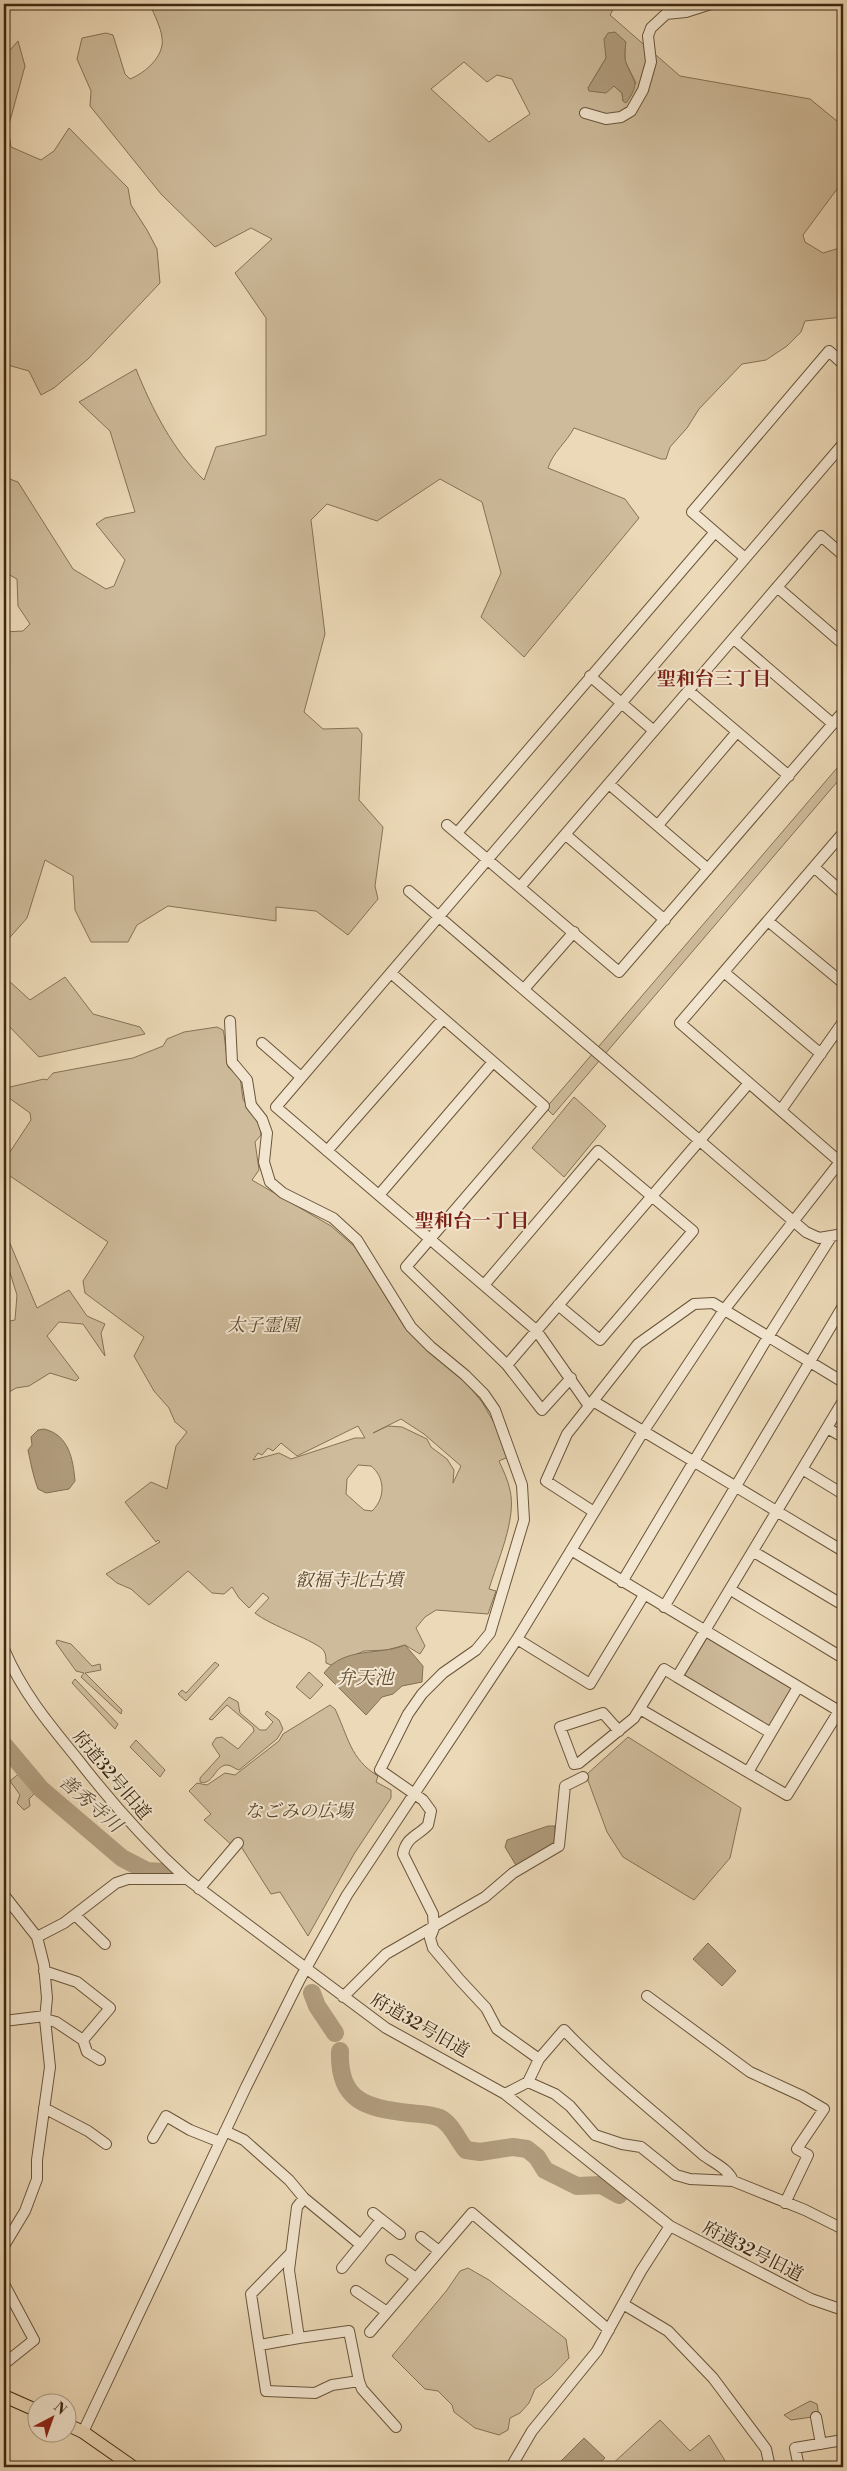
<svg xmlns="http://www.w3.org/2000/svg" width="847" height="2471" viewBox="0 0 847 2471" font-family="'Libre Bodoni','Noto Serif JP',serif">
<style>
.green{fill:#cebb9b;stroke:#867256;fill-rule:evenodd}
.water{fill:#b19d7e;stroke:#836f52}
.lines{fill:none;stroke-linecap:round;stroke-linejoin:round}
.river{stroke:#b19d7e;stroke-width:18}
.minor-casing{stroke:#6a553a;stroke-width:12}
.major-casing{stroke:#3e2910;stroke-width:14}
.minor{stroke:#f3e6d0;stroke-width:10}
.major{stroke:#ecd9b7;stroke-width:12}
.labels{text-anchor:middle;stroke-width:4;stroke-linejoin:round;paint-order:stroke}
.park-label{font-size:18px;font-style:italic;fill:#5b462c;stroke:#f3e6d0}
.street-label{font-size:18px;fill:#3e2910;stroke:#f3e6d0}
.neighbourhood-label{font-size:19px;font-weight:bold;fill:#7a1f14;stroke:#f3e6d0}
.water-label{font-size:19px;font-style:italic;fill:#604c31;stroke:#f3e6d0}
</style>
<rect width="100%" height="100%" fill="#ecd9b7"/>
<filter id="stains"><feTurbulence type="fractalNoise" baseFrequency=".004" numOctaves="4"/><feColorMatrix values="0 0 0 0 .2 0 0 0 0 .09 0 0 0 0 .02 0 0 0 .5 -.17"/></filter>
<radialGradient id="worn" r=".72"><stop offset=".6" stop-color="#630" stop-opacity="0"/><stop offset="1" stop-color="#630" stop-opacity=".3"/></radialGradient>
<path class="green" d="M150,4H616L610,15L680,76L810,99L843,126V181L803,235L805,242L823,253L843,247V317L805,321L801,332L787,346L766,360L742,364L699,409L687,428L670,447L666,459H661L574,428C566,443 553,452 548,468L625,499L639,518L524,657L481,617L501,573L482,502L440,479L377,521L327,504L311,520L325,634L304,712L323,729L358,728L362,734L359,800L383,827L375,886L378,899L348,935L316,911L276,907V921L168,906L137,925L128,942H91L75,910L73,876L45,860L27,918L4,944V632L23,631L30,624L18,606L17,579L4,572V477L18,482L73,569L106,589L114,586L125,560L96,524L105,518L135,512L110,431L79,402L136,369C152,409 173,450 204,480L216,447L266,435V318L235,273L272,239L251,228L215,247L161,194L90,106L91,91L77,59L82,38L106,33L113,35L125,74L130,79C145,73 165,56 162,38C161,27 154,15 150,4ZM625,42V61L636,83L623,101L622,93L614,86L588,88L606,58ZM464,62L487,82L497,75L512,79L530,114L489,142L431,89Z
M18,41L25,66L8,128L11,147L41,160L54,151L69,128L128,188L131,205L147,230L157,249L160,283L88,359L54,388L41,395L29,371L4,364V57Z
M843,761V775L553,1115L546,1108Z
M4,945L8,966V980L30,1000L65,977L93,1014L140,1027L145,1034L39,1057L4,1021Z
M217,1027L223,1030L224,1034L228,1067L240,1077L243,1099L260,1126L261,1135L255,1142L259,1170L252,1180L331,1226L355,1247L405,1328L468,1385L482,1402L496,1426L508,1457L499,1461C503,1470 508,1480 510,1490C517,1519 497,1562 489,1589L496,1591L488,1614L436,1610L425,1617L416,1628L425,1646L420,1654L405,1645L387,1650L364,1651L331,1665L326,1663C326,1659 326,1654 324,1651C319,1642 269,1625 255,1613L269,1598L263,1593L249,1608L239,1598L232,1587L224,1594L212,1593L188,1571L149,1605L131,1589L117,1583L106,1574L160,1542L158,1540L156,1542L125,1502L151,1482L167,1489L176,1446L187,1432L175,1422L169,1408L154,1391L134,1356L144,1337L85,1293L83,1281L108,1242L4,1172V1161L31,1120L30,1113L5,1095L10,1087L44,1079L47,1080L53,1073L133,1058L163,1046L167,1039L184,1032ZM401,1419L424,1434L461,1466L453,1483L454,1470L447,1459L431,1447L427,1439L402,1427L388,1426L373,1433ZM358,1426L365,1438H355L291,1459L279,1453L253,1460L258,1453L262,1455L268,1448L273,1451L281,1443L297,1456ZM358,1465L371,1466C385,1477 386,1498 372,1511L364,1510L346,1494L347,1479Z
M574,1097L606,1126L564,1177L532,1148Z
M9,1241L37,1308L69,1290L87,1316L105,1324L101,1333L105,1356L83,1324L59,1322L47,1336L79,1378L76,1381L50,1373L29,1386L16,1388L4,1395V1322L15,1320L17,1295L4,1254V1244Z
M707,1638L792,1689L770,1730L683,1678Z
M57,1640L71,1644L92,1666L100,1664L101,1670L85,1673L122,1710L121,1714L81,1677L84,1673L76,1671L56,1643Z
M215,1662L219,1665L186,1701L178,1694L182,1690L186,1693Z
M309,1672L323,1685L310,1699L296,1687Z
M75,1679L118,1724L115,1729L72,1683Z
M229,1697L238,1702L240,1713L260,1730H266L273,1722L265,1714L267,1711L279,1720L283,1729L277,1739L239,1770C235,1769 231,1765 227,1765C215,1765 213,1786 200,1782V1778L220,1756L212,1744L216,1738L222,1737L238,1749L254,1731L253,1727L227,1705L212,1720L209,1719Z
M330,1705L335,1709C348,1736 350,1759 378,1776L376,1782L391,1790V1798L354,1854L308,1936L280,1892L271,1894L240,1845L235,1848L204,1820L211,1814L189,1791L197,1783L207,1785L225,1773L235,1775L279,1741L283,1734Z
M628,1737L741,1808L730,1858L694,1900L623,1857L607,1832L586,1775Z
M136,1740L165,1770L160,1777L130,1747Z
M22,1771L38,1790L29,1799L30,1806L24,1810L17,1803L20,1795L10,1781Z
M468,2268L489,2280L566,2339L569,2358L551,2377L535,2389L529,2403L520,2413L510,2418L508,2430L499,2435L475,2428L454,2412L452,2405L438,2391L425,2389L392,2356L447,2290L460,2271Z
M810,2401L817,2404L819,2416L791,2420L784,2415Z
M660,2420L690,2451L709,2435L729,2467H609Z"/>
<path class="water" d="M615,32L626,42C625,49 624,57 626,63C634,83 641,82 626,103L623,101L622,93L614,86L606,93L589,91L588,88L606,58L604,39L608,33Z
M44,1429C69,1435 73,1459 75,1481L69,1489L46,1493L38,1489C33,1476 31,1464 28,1450L32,1445L31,1437L38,1430Z
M405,1645L423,1666L422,1682L402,1686L393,1694L382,1697L366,1715L324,1673C344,1646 379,1656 405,1645Z
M548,1826H555L554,1844L517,1867L505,1847L507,1840Z
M708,1943L736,1971L722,1986L693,1959Z
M584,2438L605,2458L595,2467H563L559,2463Z"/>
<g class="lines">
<path class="river" d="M4,1745L41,1789L122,1858L147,1871L164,1872
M312,1993L317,2006L335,2033
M340,2051C338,2101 366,2108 409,2113C418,2114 431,2114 440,2118C452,2124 458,2141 466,2150L480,2152L513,2147L527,2149L537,2157L545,2170L577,2186L601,2185L619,2195"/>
<g class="minor-casing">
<path id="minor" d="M585,113L606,119L621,117L631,111L643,90L651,62L648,36L651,28L666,14L686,12L711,4
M745,558L692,512L829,351L843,364
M777,587L843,644
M734,639L833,724
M590,676L654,731
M689,691L789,776
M609,784L708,869
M447,825L619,972L843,712
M658,825L737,732
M457,833L715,532
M566,835L665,920
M814,867L843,893
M520,887L821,536L843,555
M409,891L806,1232L819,1238L843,1234
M768,921L843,983
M391,973L544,1106L406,1267L507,1365L542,1410L571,1378
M725,973L821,1054
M524,989L574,932
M230,1021L232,1062L247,1080L251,1105L262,1119L267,1133L264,1162L270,1182L283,1193L333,1218L357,1240L411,1327L431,1347L465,1375L484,1394L495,1410L522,1485L524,1520L490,1633L476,1650L443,1673L422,1694L408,1714L380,1770L423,1800L431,1811L428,1825C418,1836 406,1837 403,1854L433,1914L434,1928L430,1938L433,1948L460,1980L486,2008L497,2029L539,2059L564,2030C607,2075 656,2113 702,2154C712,2162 729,2169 733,2181
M262,1043L301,1077
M781,1110L843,1022
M327,1151L443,1019
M840,1162L680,1023L843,833
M379,1195L493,1062
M484,1285L598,1151L693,1231L600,1340L558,1305
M507,1365L749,1083
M593,1401L843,1551
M589,1406L536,1330L276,1107L843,444
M827,1428L843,1437
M802,1469L843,1494
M594,1512L546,1481L567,1434L638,1344L694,1304L713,1303L843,1382
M571,1550L839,1711L843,1704
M754,1552L843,1605
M622,1582L768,1337L831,1237
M731,1590L843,1658
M664,1607L843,1306
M517,1639L590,1684L644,1595
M4,1649C21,1690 48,1723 76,1757C110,1801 146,1842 187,1879L386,2028L505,2094L670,2226L811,2299L843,2310
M677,1677L771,1733
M640,1709L787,1795L839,1711
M619,1731L603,1713L560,1727L574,1764L579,1763L634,1718L664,1669L677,1677L843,1401
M748,1772L798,1687
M199,1889L238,1843
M4,1895L37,1937L44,1965L47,1998L45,2019L50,2067L37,2160V2179L25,2211L4,2246
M75,1915L105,1944
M37,1937L64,1923L116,1883L128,1879H187
M44,1971L77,1982L110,2008L83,2040
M647,1996L750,2072L802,2096L824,2109L797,2149L808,2155L785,2203
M343,1997L386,1954L485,1897L513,1873L559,1846L565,1786L583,1777
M45,2019L56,2022L83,2040L87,2052L100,2060
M4,2021L45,2016
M528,2082L539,2059
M505,2094L528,2082L555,2094L570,2106L595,2135L622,2144L641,2147L676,2175L690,2179L733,2181L805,2210L843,2229
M44,2108L88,2131L106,2144
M225,2131L244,2140L289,2180L304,2198L361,2245
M153,2138L166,2116L190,2130L220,2142
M373,2213L400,2234
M421,2237L439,2251
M290,2254L251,2294L266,2391L315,2393L332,2385L359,2381L349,2331L299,2338L289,2270L297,2207L304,2198
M391,2260L416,2278
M342,2268L381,2220
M4,2284L34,2340L4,2364
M356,2291L387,2312
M623,2304L668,2331L713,2378L766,2449L770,2467
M370,2332L472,2213L609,2330
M260,2345L299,2338
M359,2381L362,2389L396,2427
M816,2417L821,2444
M83,2432L246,2087L300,1979L347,1895L517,1639L643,1432L724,1310L843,1158
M511,2467L532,2431L597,2351L641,2271L670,2226
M799,2467L795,2448L843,2440"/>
</g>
<g class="major-casing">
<path id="major" d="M4,2396L38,2411
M68,2425L83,2432L133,2467"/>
</g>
<use href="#minor" class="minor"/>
<use href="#major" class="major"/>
</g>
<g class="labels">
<g class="park-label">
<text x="263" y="1331">太子霊園</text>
<text x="349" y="1586">叡福寺北古墳</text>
<text x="299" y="1817">なごみの広場</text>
</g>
<g class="street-label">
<text transform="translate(112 1775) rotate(50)" y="6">府道32号旧道</text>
<text transform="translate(420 2025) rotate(30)" y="6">府道32号旧道</text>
<text transform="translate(753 2251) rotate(27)" y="6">府道32号旧道</text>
</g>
<g class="neighbourhood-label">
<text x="714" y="685">聖和台三丁目</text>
<text x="472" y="1227">聖和台一丁目</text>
</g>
<g class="water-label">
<text x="365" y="1684">弁天池</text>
<text transform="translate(91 1803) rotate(41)" y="7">善秀寺川</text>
</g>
</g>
<rect width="847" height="2471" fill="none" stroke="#ecd9b7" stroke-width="20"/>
<rect x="5" y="5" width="837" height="2461" fill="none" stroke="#3e2910" stroke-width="2.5"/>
<rect x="10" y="10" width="827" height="2451" fill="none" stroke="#3e2910"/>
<g transform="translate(52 2418) rotate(41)"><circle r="24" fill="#f3e6d0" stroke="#ab9a83"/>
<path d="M0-4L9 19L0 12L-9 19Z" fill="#8f2418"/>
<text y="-8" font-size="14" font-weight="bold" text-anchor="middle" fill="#3e2910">N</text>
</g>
<rect width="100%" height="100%" filter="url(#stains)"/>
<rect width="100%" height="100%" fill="url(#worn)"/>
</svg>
